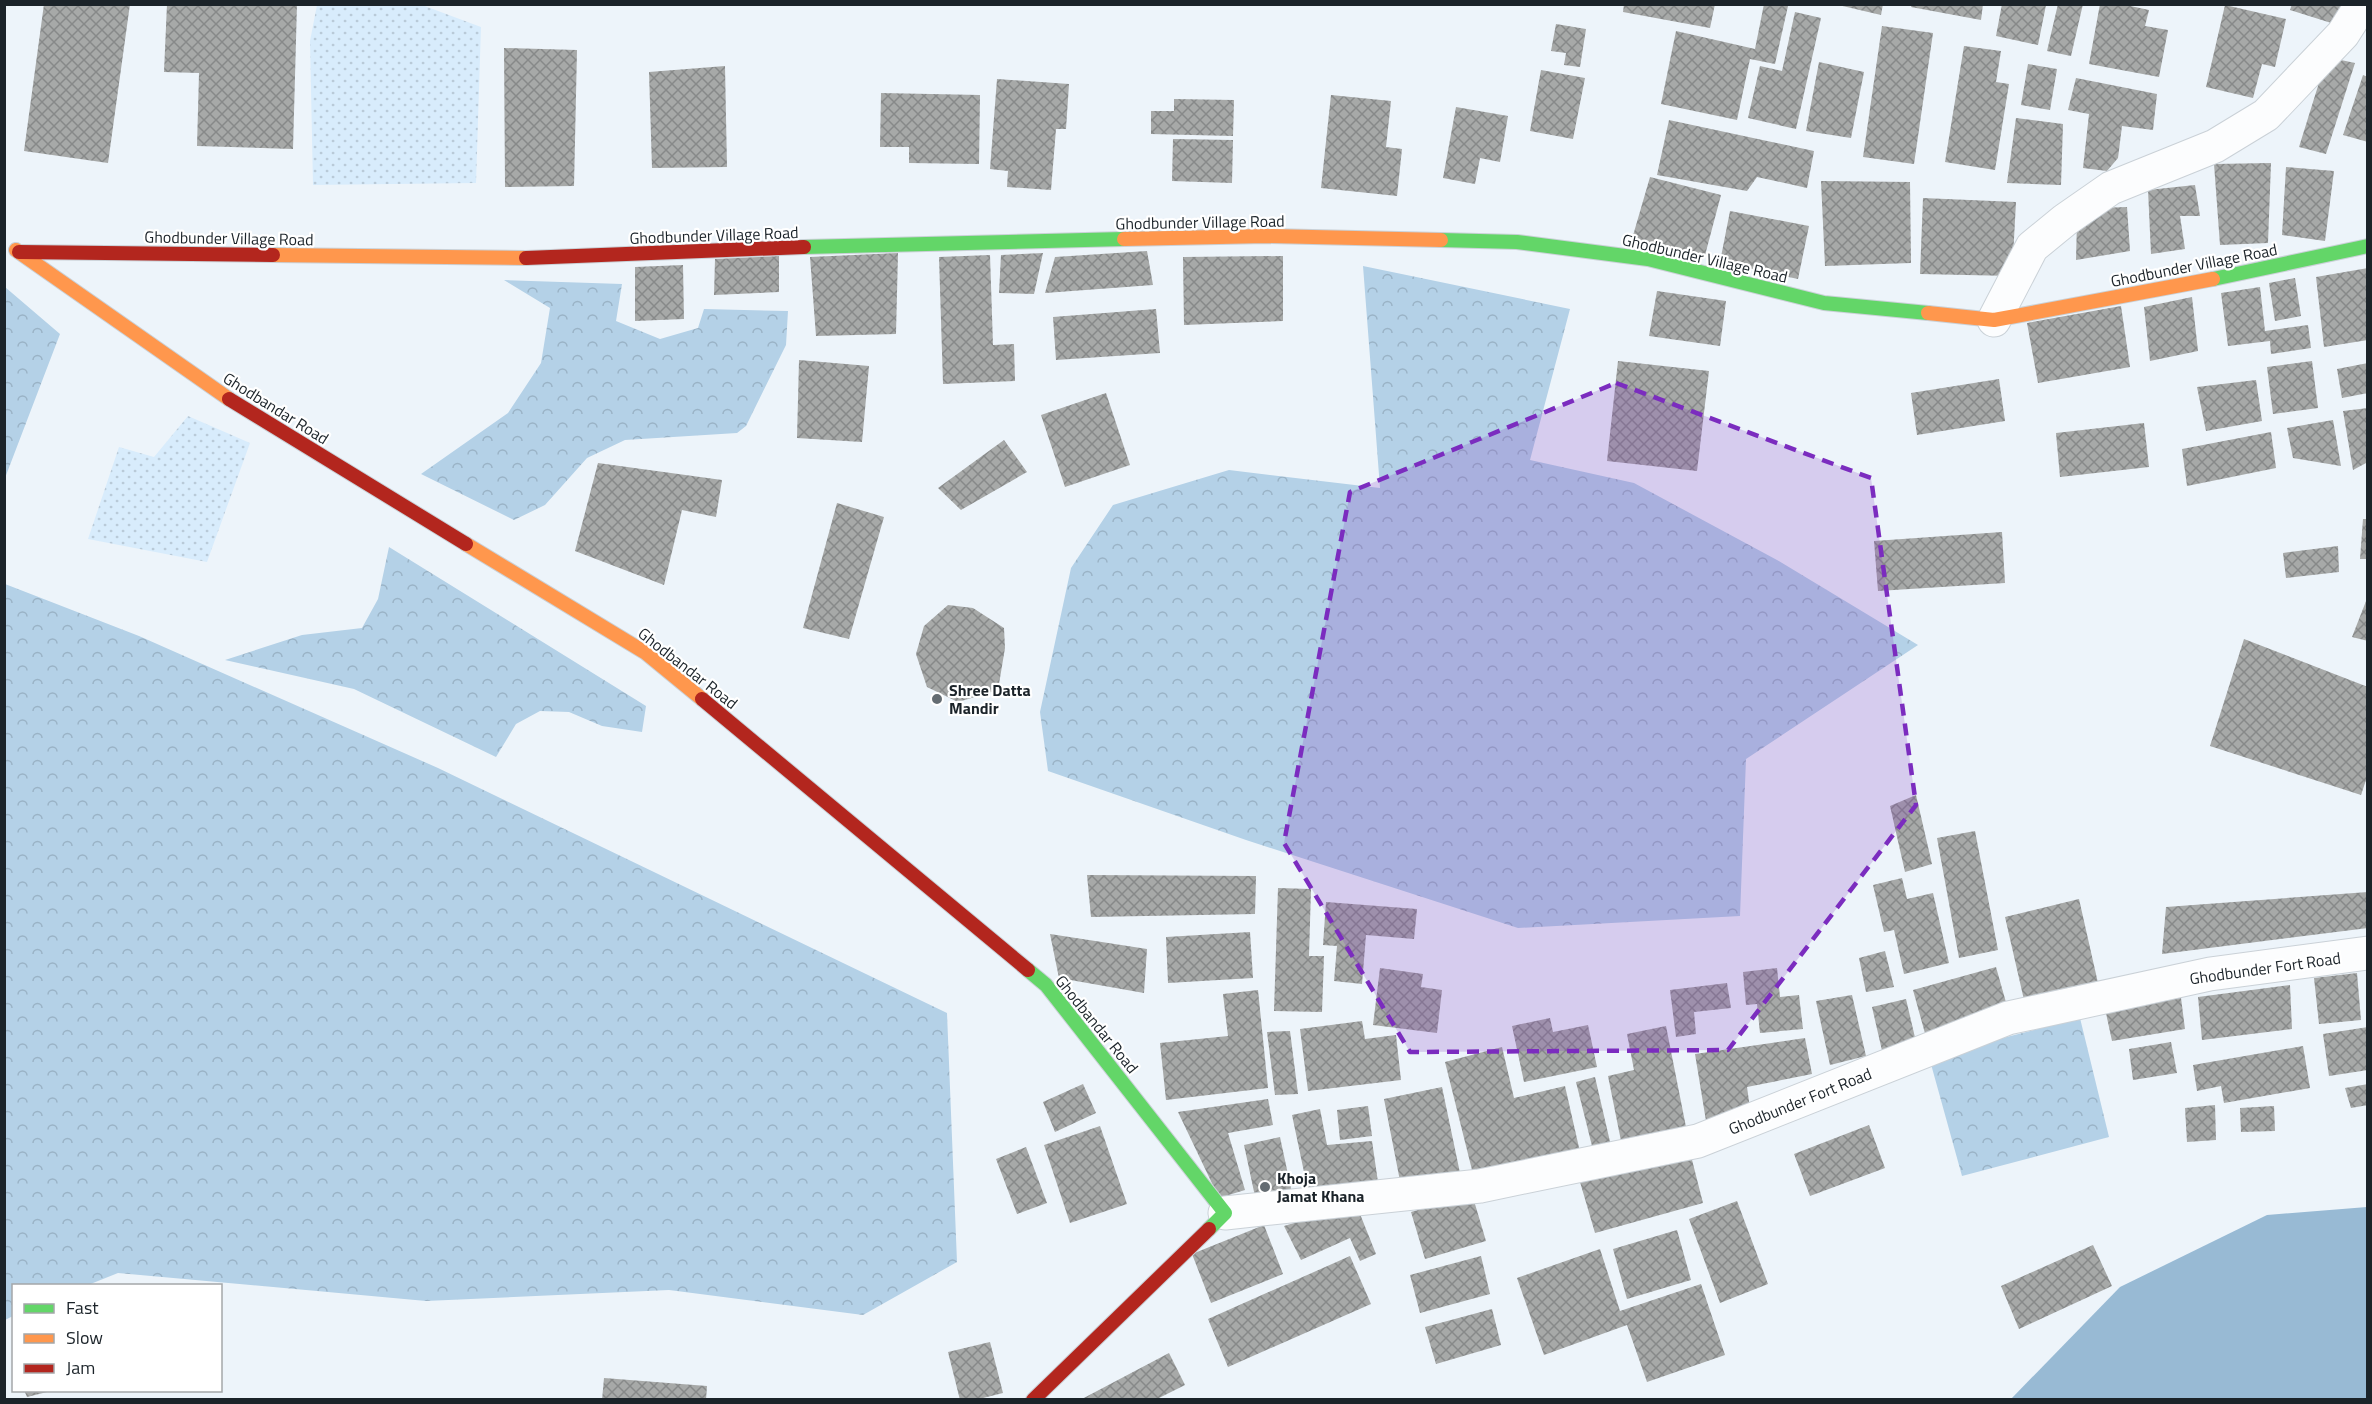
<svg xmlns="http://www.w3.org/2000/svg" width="2372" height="1404" viewBox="0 0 2372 1404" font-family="'Titillium Web',sans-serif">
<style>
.forest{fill:url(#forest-crowns)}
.park{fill:url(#park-dots)}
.water{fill:#98bad4}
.building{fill:url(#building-cross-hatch)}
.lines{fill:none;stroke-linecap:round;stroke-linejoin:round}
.street-casing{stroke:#cad1d7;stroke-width:35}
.fast-casing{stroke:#cad1d7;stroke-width:16}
.slow-casing{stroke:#cad1d7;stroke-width:16}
.jam-casing{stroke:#cad1d7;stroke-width:16}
.street{stroke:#fcfdfe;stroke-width:33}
.fast{stroke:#63d668;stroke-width:14}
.slow{stroke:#ff974d;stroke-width:14}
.jam{stroke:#b3261e;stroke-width:14}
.marked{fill:#7b2cbf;fill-opacity:0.2;stroke:#7b2cbf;stroke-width:4.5;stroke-dasharray:12 8;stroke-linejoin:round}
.poi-dot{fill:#646c72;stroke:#fff;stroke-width:2}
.labels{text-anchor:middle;stroke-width:4.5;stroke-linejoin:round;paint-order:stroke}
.street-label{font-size:16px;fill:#1b2329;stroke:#fff}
.poi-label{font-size:16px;font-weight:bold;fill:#1b2329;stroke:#fff;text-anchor:start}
</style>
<defs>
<pattern id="forest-crowns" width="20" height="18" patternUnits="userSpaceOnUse" patternTransform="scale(1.5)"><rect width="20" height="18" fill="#b4d1e7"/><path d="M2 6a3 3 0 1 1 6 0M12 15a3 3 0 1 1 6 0" fill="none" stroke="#9ab3c6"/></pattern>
<pattern id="park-dots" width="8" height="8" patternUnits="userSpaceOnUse" patternTransform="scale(1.5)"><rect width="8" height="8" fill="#d8ecfc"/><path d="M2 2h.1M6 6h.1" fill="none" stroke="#b9cad8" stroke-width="1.8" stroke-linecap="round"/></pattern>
<pattern id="building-cross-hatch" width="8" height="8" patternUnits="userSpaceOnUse" patternTransform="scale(1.5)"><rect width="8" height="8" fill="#a7a9a8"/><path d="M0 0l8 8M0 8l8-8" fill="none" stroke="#878989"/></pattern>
</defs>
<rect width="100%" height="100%" fill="#edf4fa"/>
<path class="forest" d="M1363,266L1570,309L1530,460L1634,483L1777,560L1918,645L1746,759L1740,916L1518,928L1246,840L1048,771L1040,712L1071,568L1113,505L1229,470L1380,488Z
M504,280L622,284L616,321L660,339L698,328L704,309L788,311L786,345L746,426L737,433L625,440L587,458L545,505L514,520L421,474L508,413L541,363L550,308Z
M5,287L60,334L5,478Z
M389,547L646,706L642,732L602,726L569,712L540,711L516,724L496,757L354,689L225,660L302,635L362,628L378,599Z
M5,584L139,636L438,768L947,1013L957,1262L863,1315L669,1290L426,1301L118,1273L88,1285L14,1286L13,1316L5,1320Z
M2080,1018L2109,1137L1962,1176L1929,1057Z"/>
<path class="park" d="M317,5H422L481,27L476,183L313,185L310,41Z
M188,416L250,443L207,562L88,539L119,447L154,457Z"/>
<path class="water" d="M2367,1207V1399H2011L2120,1287L2267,1215Z"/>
<path class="building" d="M44,4H130L108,163L24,151Z
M167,4H297L293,149L197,146L199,73L164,72Z
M1624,4H1715L1710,28L1623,12Z
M1764,4L1788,6L1775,64L1750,59L1737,120L1661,104L1676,31L1755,49Z
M1834,4H1883L1881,15Z
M1912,4H1983L1981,20L1911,7Z
M2002,4L2046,5L2038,45L1996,36Z
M2058,4H2083L2071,56L2047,51Z
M2100,4H2121L2149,10L2145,26L2168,30L2159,77L2089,64Z
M2292,4H2351L2344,27L2290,10Z
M2225,5L2286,19L2275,67L2262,64L2253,98L2206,87Z
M1795,12L1821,18L1796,129L1748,118L1760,66L1782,71Z
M1556,24L1586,29L1580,67L1564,65L1566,53L1551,51Z
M1882,26L1933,33L1914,164L1863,157Z
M1964,46L2001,51L1996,82L2009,84L1995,170L1945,162Z
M504,48L577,50L574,186L505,187Z
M2327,57L2355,63L2326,154L2299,147Z
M1819,62L1864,72L1851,138L1806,131Z
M2028,64L2057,69L2050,110L2021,105Z
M725,66L727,167L652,168L649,72Z
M1541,70L1585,78L1573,139L1530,131Z
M2363,75L2368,77V142L2343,135Z
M2076,78L2157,94L2153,130L2122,126L2118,158L2107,171L2083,168L2089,114L2068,110Z
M997,79L1069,84L1066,129H1056L1051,190L1007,187L1008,171L990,169Z
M881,93L980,95L979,164L909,163V147H880Z
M1331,95L1391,101L1386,147L1402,149L1397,196L1321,188Z
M1174,99L1234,100L1233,136L1151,134V111H1174Z
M1456,107L1508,116L1500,162L1480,158L1475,184L1443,178Z
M2016,118L2063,124L2061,185L2007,183Z
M1669,120L1814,151L1807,188L1757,177L1747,191L1657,175Z
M1173,139L1233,140L1232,183L1172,181Z
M2271,163L2268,243L2220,245L2214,164Z
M2286,167L2334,171L2325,241L2282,235Z
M1650,177L1721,195L1704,259L1632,239Z
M1821,181L1910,182L1911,263L1825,266Z
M2195,185L2200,216H2180L2185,249L2151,254L2148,190Z
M1923,198L2016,202L2012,276L1920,274Z
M2127,207L2130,251L2076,260L2077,220L2097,208Z
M1730,211L1809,226L1798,279L1720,262Z
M1147,251L1153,285L1045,293L1055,257Z
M898,253L896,334L816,336L810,257Z
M1043,253L1034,294L999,293L1001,255Z
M990,255L993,345L1014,344L1015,381L943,384L939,257Z
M779,256V292L714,295L715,259Z
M1283,256V321L1184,325L1183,257Z
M683,265L684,319L635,321V267Z
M2368,268V340L2324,347L2316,277Z
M2295,278L2301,316L2275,321L2269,283Z
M2260,287L2265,331L2308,325L2311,348L2271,354L2270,341L2228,346L2221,293Z
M1657,291L1726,301L1720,346L1649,336Z
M2192,297L2198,351L2150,361L2144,307Z
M2121,306L2130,367L2038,383L2027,323Z
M1156,309L1160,353L1056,360L1053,317Z
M799,360L869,366L862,442L797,438Z
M1618,361L1709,371L1697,471L1607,461Z
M2312,361L2318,408L2273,414L2267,367Z
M2368,363V393L2342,398L2337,369Z
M1999,379L2005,421L1917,435L1911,393Z
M2256,380L2262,421L2206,431L2197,387Z
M1106,393L1130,465L1065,487L1041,415Z
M2368,408V462L2353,470L2343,411Z
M2333,420L2341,466L2293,458L2287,428Z
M2144,423L2149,467L2060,477L2056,433Z
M2271,432L2276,468L2187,486L2182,449Z
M1004,440L1027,472L961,510L938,488Z
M598,463L722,480L716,517L682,510L664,585L575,551Z
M837,503L884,517L849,639L803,628Z
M2363,519H2368V559H2360Z
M2002,532L2005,583L1878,591L1874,541Z
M2338,546L2339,572L2286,578L2283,553Z
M2368,596V641L2352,637Z
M948,605L973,608L1004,628L1005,648L998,690L958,702L927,687L916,654L924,626Z
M2244,639L2368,687V774L2361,795L2210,746Z
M1916,795L1932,864L1905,872L1890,806Z
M1975,831L1998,950L1959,958L1937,838Z
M1087,875L1256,876L1255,914L1091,917Z
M1902,878L1907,899L1933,893L1949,963L1904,974L1894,930L1884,932L1873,885Z
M1278,888L1311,889L1309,956H1324L1322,1012L1274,1011Z
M2368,892V928L2162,954L2166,907Z
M2079,899L2098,983L2024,1000L2005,917Z
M1326,902L1417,909L1414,939L1366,935L1362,984L1334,981L1337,946L1323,945Z
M1250,932L1253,978L1168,983L1166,937Z
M1050,934L1147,949L1144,993L1059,978Z
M1885,951L1894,987L1866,992L1859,958Z
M1996,967L2009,1013L1926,1037L1913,990Z
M1380,968L1423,974L1421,987L1442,990L1437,1033L1373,1025Z
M1777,968L1780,997L1799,995L1803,1029L1760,1033L1757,1004L1746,1005L1743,972Z
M2357,973L2361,1020L2319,1024L2314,978Z
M1727,983L1731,1008L1694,1012L1696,1034L1676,1037L1670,990Z
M2290,985L2292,1029L2202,1040L2198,997Z
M1258,990L1268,1088L1166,1100L1160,1043L1228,1036L1223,994Z
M2180,990L2185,1029L2112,1041L2104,1004Z
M1852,995L1866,1056L1830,1065L1816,1001Z
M1906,999L1917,1046L1883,1055L1872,1007Z
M1550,1018L1553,1032L1588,1025L1597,1067L1524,1082L1512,1026Z
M1362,1021L1365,1039L1396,1035L1401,1080L1308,1091L1300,1029Z
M1666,1026L1686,1127L1621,1141L1608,1076L1634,1070L1627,1034Z
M2368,1027V1070L2329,1076L2323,1034Z
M1290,1031L1298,1094L1275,1095L1267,1032Z
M1805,1038L1812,1074L1747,1087L1750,1108L1706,1121L1695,1054Z
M2171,1042L2177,1073L2133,1080L2129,1049Z
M2303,1046L2310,1088L2224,1103L2221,1086L2197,1091L2193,1065Z
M1502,1047L1514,1098L1565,1086L1580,1152L1474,1178L1445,1062Z
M1595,1077L1611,1146L1593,1150L1576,1082Z
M1083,1084L1096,1113L1055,1132L1043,1102Z
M2368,1084V1105L2351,1108L2345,1088Z
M1442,1087L1460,1173L1400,1181L1384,1099Z
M1268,1099L1273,1125L1228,1133L1245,1190L1219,1198L1178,1112Z
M2215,1105L2216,1140L2187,1142L2185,1108Z
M1368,1106L1372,1136L1340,1140L1337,1110Z
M2274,1106L2275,1131L2241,1132L2240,1108Z
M1320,1109L1327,1145L1372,1141L1378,1182L1308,1191L1292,1115Z
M1869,1125L1885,1168L1810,1196L1794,1154Z
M1100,1126L1127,1204L1070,1223L1044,1145Z
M1280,1137L1292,1193L1256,1201L1244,1145Z
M1026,1147L1047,1203L1017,1214L996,1159Z
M1690,1152L1703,1203L1595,1233L1580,1182Z
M1472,1194L1486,1241L1425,1259L1411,1212Z
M1737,1201L1768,1284L1720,1303L1689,1219Z
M1356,1204L1376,1254L1360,1261L1350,1238L1301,1260L1284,1226Z
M1264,1225L1283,1274L1211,1303L1192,1254Z
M1677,1230L1691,1280L1627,1299L1613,1249Z
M2093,1245L2112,1286L2019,1329L2001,1286Z
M1600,1249L1620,1311L1701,1284L1725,1355L1647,1382L1627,1325L1544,1355L1517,1278Z
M1350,1256L1371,1304L1228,1367L1208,1319Z
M1481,1256L1490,1294L1420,1313L1410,1275Z
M1492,1309L1501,1345L1436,1364L1425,1327Z
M990,1342L1003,1393L975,1400H960L948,1352Z
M1169,1353L1185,1385L1155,1400H1080Z
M604,1378L707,1386L706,1400H602Z
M24,1390H51V1391L27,1397Z"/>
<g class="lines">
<g class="street-casing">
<path id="street" d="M1994,320L2032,247L2065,220L2111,188L2215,146L2266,115L2343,34L2362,4
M1225,1213L1480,1186L1698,1141L2008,1018L2210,974L2368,953"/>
</g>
<g class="fast-casing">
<path id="fast" d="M1441,240L1517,242L1648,259L1824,303L1928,313
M804,247L1124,239
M2213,279L2368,246
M1028,970L1046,985L1225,1213L1209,1229"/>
</g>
<g class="slow-casing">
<path id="slow" d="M1124,239L1266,236L1441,240
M16,250L229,399
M273,255L526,258
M1928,313L1994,320L2213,279
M466,544L646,653L702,699"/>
</g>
<g class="jam-casing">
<path id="jam" d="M19,252L273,255
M526,258L804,247
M229,399L466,544
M702,699L1028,970
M1033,1400L1209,1229"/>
</g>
<use href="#street" class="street"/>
<use href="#fast" class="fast"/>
<use href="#slow" class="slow"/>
<use href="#jam" class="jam"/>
</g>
<path class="marked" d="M1616,383L1871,478L1916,805L1728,1050L1410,1052L1284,843L1350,492Z"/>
<g class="poi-dot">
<circle cx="937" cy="699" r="6"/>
<circle cx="1265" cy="1187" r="6"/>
</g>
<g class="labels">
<g class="street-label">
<text transform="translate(1200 222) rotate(-1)" y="6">Ghodbunder Village Road</text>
<text transform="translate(714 235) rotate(-2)" y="6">Ghodbunder Village Road</text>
<text transform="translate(229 238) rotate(1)" y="6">Ghodbunder Village Road</text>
<text transform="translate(1705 258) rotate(13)" y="6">Ghodbunder Village Road</text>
<text transform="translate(2194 265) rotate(-11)" y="6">Ghodbunder Village Road</text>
<text transform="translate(276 408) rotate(32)" y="6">Ghodbandar Road</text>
<text transform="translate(688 668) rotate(38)" y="6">Ghodbandar Road</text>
<text transform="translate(2265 968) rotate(-8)" y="6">Ghodbunder Fort Road</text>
<text transform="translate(1097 1024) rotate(51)" y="6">Ghodbandar Road</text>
<text transform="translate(1800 1101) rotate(-22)" y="6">Ghodbunder Fort Road</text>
</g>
<g class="poi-label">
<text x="949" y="696">Shree Datta<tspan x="949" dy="18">Mandir</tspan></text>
<text x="1277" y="1184">Khoja<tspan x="1277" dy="18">Jamat Khana</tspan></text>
</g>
</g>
<rect width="2372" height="1404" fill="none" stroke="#1b2329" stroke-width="12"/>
<rect x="12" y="1284" width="210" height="108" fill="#ffffff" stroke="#a4a7a9" stroke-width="1.5"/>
<rect x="24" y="1304" width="30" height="9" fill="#63d668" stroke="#a4a7a9" stroke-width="1.5"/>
<text x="66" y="1314" font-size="18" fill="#1b2329">Fast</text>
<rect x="24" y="1334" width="30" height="9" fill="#ff974d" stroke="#a4a7a9" stroke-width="1.5"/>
<text x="66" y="1344" font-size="18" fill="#1b2329">Slow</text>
<rect x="24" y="1364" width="30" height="9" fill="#b3261e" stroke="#a4a7a9" stroke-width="1.5"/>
<text x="66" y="1374" font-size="18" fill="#1b2329">Jam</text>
</svg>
